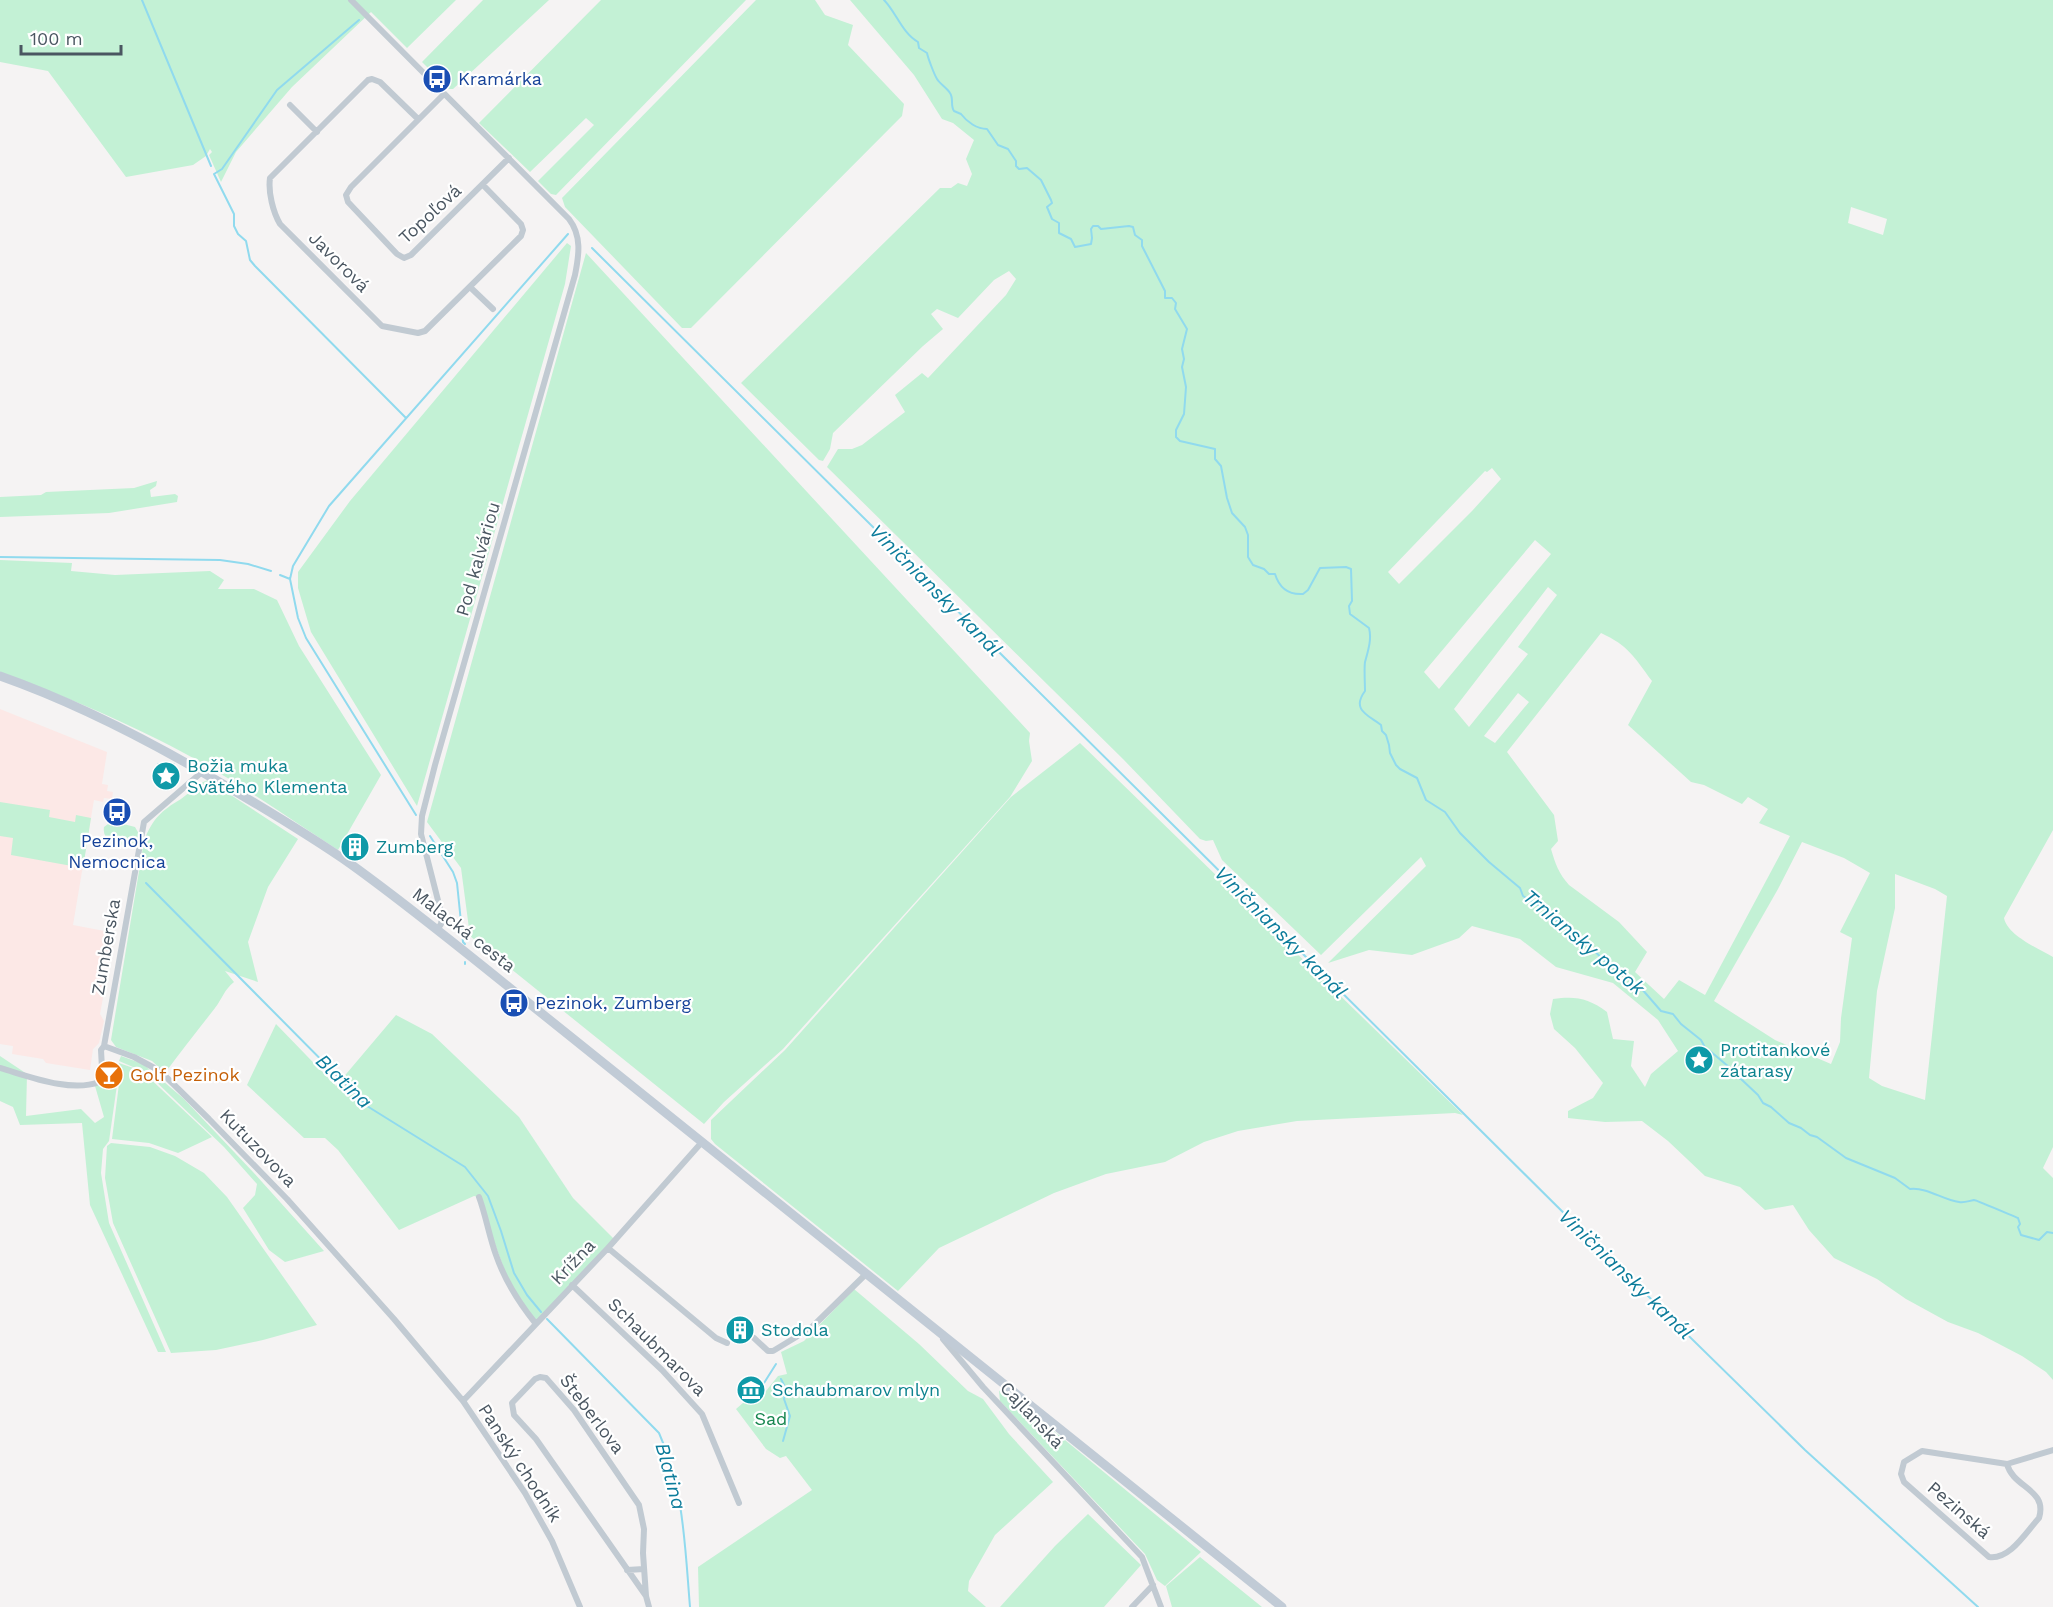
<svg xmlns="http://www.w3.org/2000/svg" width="2053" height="1607" viewBox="0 0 2053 1607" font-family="'Work Sans',sans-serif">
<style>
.medical{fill:#fce8e6}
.green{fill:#c3f1d5;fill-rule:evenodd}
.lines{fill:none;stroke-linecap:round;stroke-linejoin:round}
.stream{stroke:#90daee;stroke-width:2}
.minor{stroke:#c1cad2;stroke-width:6}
.secondary{stroke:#c1cbd6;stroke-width:9}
.labels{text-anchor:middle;stroke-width:4.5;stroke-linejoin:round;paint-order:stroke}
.transit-label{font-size:18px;fill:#164399;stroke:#fff;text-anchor:start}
.street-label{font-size:18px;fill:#4a5661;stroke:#fff}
.culture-label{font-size:18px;fill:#0d838f;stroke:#fff;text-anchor:start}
.food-label{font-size:18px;fill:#c56008;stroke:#fff;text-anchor:start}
.park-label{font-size:18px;fill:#17864f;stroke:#fff}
.water-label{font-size:20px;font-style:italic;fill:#0c7c9b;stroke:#fff}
</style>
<rect width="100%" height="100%" fill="#f5f3f3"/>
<path class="medical" d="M0,709L107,752L102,784L108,785L107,791L113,792L112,799L104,798L103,802L94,800L73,925L115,933L100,1014L104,1021L99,1043L93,1049L90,1070L46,1063L43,1059L12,1054L13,1046L0,1044Z"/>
<path class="green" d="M0,0H456L407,48L371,12L292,87L236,152L221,182L209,155L212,152L210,149L206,156L193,165L126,177L48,71L0,62Z
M483,0H549L453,89H449L422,62Z
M601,0H746L556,195L551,194L538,181L594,125L586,118L530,172L479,123Z
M756,0H815L825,15L853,25L848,45L904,104L902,116L691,328H682L565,207L562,198Z
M850,0H2053V830L2004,918C2007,935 2039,949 2053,957V1147L2043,1168L2053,1178V1380L2046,1372L2022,1356L1978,1333L1948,1322L1906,1299L1877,1279L1834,1258L1809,1230L1793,1205L1765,1210L1740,1187L1705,1176L1668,1141L1642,1121L1605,1122L1568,1118V1111L1593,1098L1603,1083L1575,1048L1554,1029L1550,1014L1553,999C1576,996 1588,998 1607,1012L1613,1039L1634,1041L1631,1066L1645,1087L1651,1074L1678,1051L1658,1020L1613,983L1556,967L1520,939L1472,926L1459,938L1412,955L1369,950L1328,963L1426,866L1421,857L1321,955L1222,860L1213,840L1206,841L1200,839L1123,759L827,467L838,449H852L862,445L905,412L895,395L922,373L928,378L1006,295L1016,279L1009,271L994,280L958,318L937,309L931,314L943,329L923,346L833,433L830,449L823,461L819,460L741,383L940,188H951L958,183L967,186L972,174L966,159L974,140L953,123L942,119L914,75ZM1851,207L1887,219L1883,235L1848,223ZM1492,468L1501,479L1472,511L1399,584L1388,572L1485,471L1487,472ZM1535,540L1551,554L1439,689L1424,672ZM1548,587L1557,595L1518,647L1528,654L1469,727L1454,709ZM1601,633C1629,646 1634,657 1652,681L1628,725L1691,782L1704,785L1742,804L1748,797L1768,809L1759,823L1790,836L1705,995L1679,980L1664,999L1635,972L1647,952L1619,922L1569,885C1559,874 1555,863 1551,849L1558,841L1554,815L1507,752ZM1518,693L1529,702L1495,743L1484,736ZM1802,842L1844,858L1870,873L1840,932L1852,938L1841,1018L1840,1042L1831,1064L1775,1040L1714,1001L1778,889ZM1895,874L1935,889L1947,896L1925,1100L1882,1086L1869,1078L1877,991L1895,908Z
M567,243L571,246L565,284L417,806L311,632L298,588V572L350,501Z
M586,253L1030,733L1029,741L1032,761L1010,797L783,1049L724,1102L704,1124L470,936L461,868L427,822Z
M157,481L156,486L150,490L151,497L175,494L178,496L177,502L109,513L0,517V497L41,495L46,492L134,488Z
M0,560L72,563L71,571L115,575L210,571L224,580L218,589H254L277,600L299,646L381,775L338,850C280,812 222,771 159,740C107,714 54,692 0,672Z
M1080,743L1463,1115L1455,1113L1297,1121L1238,1131L1204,1142L1165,1162L1106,1174L1054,1193L939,1248L898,1291L715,1144L711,1139V1120L785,1050L1011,797Z
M208,780L298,839L268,887L248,942L258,982L225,971L234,982C224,990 222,999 215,1008C198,1030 181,1051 165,1073L152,1061L116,1047L111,1040L144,841C153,818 161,811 181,799C191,792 196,784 208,780Z
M0,802L50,810L49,817L75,822L76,815L91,818L83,868L11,855L13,838L0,836Z
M112,821L135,827L139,834L137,841C125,849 101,844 104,827Z
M396,1015L432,1034L519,1117L573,1198L617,1242L536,1323L511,1288L478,1197L474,1196L399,1230L338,1150L325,1138H304L247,1085L276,1024L336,1086Z
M0,1056L27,1074L26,1116L81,1109L95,1123L104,1117L95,1086L101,1083L117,1085L109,1141L103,1149L101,1173L109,1223L166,1352H158L90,1205L82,1123L20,1125L13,1107L0,1101Z
M121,1056L143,1064L184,1099L253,1172L324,1251L285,1262L269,1250L243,1208L255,1195L257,1184L224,1147L147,1073L119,1061Z
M119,1063L142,1071L212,1137L178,1153L149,1143L112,1139L119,1084L117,1083Z
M111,1143L150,1147L175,1156L204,1173L227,1197L317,1325L263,1340L216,1350L171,1353L113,1223L105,1178L107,1146Z
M854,1289L919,1344L968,1391L983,1399L1009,1434L1053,1482L995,1535L969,1581L968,1591L986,1607H699L698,1567L812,1490L786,1456L780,1458L766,1449L736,1409L751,1396L758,1401L778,1376L787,1374L781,1352L804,1341Z
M1003,1389L1201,1552L1165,1586L1157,1580L1145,1554L1000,1401L999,1391Z
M1088,1514L1141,1565L1104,1607H1000L1055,1546Z
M1200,1557L1262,1607H1172L1166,1586Z"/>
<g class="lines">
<path class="stream" d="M142,0L211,166
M884,0C896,12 902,33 918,42L919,48L927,53C928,58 934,74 937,79C940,84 947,88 950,93C954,99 950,105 954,111L961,114C967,122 977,129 987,129L998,145L1008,149L1016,161V166L1019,169L1027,168L1041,180L1051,200L1052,203L1047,207L1052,219L1059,223V233L1071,239L1075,247L1091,244L1092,238L1091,229L1093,226H1098L1101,229L1129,226L1133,227L1135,235L1142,240V246L1165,291V298H1172L1176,303L1175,309L1187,329L1182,349L1184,359L1182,367L1186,387L1184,414L1176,430V437L1180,441L1215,449V459L1221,466L1227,498L1232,513L1245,527L1248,535V557L1253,565L1264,569L1269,574H1275C1279,587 1288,595 1303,594L1308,590L1320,568L1346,567L1351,569L1352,601L1349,606L1350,614L1369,628C1372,639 1368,651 1365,662C1364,669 1365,683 1365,691C1351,710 1368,715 1381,725L1382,731L1386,735L1389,745L1390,753L1396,765L1400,769L1417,778L1426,800L1445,812L1460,833L1489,862L1520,888L1523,896L1550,912L1554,919L1575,933L1605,961L1641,988L1661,1011L1673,1014L1681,1024L1701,1040L1707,1051H1710L1729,1067L1736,1077L1741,1079L1758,1095L1763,1103L1771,1107L1789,1123L1801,1128L1810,1135L1817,1137L1846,1158L1895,1178L1910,1189C1927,1187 1943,1200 1959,1202C1965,1203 1968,1201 1974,1200C1976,1200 2013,1216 2018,1218L2020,1224L2018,1227L2021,1235L2039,1240L2047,1232L2053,1233
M359,20L277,90L222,169L214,174L234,214V226L238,234L246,241L250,260L255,266L406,418
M592,248L1594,1243L1805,1450L1978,1607
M0,557L220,560L248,564L271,571
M280,575L290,579
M416,815L306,638L298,618L290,579L293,566L329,506L568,234
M430,836L453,872L457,883L463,942L465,944
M146,883L367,1106L465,1167L488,1196L501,1231L514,1273L527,1295L541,1312
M465,964V962
M547,1319L659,1433C684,1488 685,1548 690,1607
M781,1379L786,1389L784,1399L790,1416L783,1441
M764,1383L776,1364"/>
<path class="minor" d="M351,0L569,219C582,236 579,255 575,275L435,765L422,816L421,834L442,916L441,924L437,930
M444,94L351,187L346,195L348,202L397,254L404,258L411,255L509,158
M290,105L317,132
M418,119L380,82L372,79L368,80L270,178C268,192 273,212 280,224L382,326L418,333L425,331L521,236L523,230L521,224L483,185
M470,287L493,309
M104,1046L134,1057L160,1071L209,1119L287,1199L394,1319L463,1401L525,1493L552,1541L580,1607
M0,1068C28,1076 71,1093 99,1082L102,1068L101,1050L104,1046L144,822L202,772
M479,1197C486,1216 489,1236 496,1255C505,1281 519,1303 536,1324
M608,1248L716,1338L727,1343
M572,1285L662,1370L702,1414L739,1503
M754,1338L768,1351H773L811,1328L866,1274
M943,1339L983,1387L1142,1557L1161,1607
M463,1401L608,1248L702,1142
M2007,1464C2013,1488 2048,1489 2039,1518C2026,1532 2010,1560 1989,1557L1904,1482L1901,1474L1904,1462L1922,1451L2007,1464L2053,1450
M627,1570L644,1569
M646,1596L536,1439L514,1415L512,1403L535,1379L540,1377L546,1378L574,1410L639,1505L644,1529L643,1553L646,1596L649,1607
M1132,1607L1153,1585"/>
<path class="secondary" d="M0,676C74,702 142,737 209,776C257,804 306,833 352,865C406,904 458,946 510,988L1282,1607"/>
</g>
<defs>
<g id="bus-disc" transform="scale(1.5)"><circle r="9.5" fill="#1a4fb4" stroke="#fff"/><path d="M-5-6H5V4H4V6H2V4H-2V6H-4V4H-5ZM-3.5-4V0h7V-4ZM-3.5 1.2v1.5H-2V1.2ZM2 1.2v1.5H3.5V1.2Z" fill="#fff"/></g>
<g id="sight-disc" transform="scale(1.5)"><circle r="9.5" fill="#0f9aa8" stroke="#fff"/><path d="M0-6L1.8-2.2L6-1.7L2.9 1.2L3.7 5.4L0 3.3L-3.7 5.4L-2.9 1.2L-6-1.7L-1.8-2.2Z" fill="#fff"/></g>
<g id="building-disc" transform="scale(1.5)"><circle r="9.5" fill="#0f9aa8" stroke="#fff"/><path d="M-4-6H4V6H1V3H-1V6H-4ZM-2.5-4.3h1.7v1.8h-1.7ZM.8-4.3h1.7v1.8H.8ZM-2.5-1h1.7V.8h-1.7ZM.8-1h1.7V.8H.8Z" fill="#fff"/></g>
<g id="bar-disc" transform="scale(1.5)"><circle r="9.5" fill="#e8710a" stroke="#fff"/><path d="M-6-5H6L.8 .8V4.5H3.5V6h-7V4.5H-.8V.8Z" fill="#fff"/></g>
<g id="museum-disc" transform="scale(1.5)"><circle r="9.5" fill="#0f9aa8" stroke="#fff"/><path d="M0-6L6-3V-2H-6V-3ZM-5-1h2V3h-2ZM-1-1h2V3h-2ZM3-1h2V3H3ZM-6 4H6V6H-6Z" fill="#fff"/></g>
</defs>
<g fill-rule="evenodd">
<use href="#bus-disc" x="437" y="79"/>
<use href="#sight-disc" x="166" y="776"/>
<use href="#bus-disc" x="117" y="812"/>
<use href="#building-disc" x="355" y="847"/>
<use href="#bus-disc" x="514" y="1003"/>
<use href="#sight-disc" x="1699" y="1060"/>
<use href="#bar-disc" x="109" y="1075"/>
<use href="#building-disc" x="740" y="1330"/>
<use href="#museum-disc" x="751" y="1390"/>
</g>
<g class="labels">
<g class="transit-label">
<text x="458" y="85">Kramárka</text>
<text x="117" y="847" text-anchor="middle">Pezinok,<tspan x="117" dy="21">Nemocnica</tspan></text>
<text x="535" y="1009">Pezinok, Zumberg</text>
</g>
<g class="street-label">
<text transform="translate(430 214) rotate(-43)" y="6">Topoľová</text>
<text transform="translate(339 262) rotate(45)" y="6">Javorová</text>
<text transform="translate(478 559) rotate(-74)" y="6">Pod kalváriou</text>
<text transform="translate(464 930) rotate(38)" y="6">Malacká cesta</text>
<text transform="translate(106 947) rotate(-80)" y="6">Zumberska</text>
<text transform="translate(258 1148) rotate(46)" y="6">Kutuzovova</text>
<text transform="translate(573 1262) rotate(-46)" y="6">Krížna</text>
<text transform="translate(657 1347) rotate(45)" y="6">Schaubmarova</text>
<text transform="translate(592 1414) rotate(53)" y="6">Šteberlova</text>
<text transform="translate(1032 1415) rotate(47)" y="6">Cajlanská</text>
<text transform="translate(520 1463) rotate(57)" y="6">Panský chodník</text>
<text transform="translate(1959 1510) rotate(41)" y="6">Pezinská</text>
</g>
<g class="culture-label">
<text x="187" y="772">Božia muka<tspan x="187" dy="21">Svätého Klementa</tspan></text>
<text x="376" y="853">Zumberg</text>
<text x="1720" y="1056">Protitankové<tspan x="1720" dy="21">zátarasy</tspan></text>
<text x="761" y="1336">Stodola</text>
<text x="772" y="1396">Schaubmarov mlyn</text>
</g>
<g class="food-label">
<text x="130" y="1081">Golf Pezinok</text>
</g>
<g class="park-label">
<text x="771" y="1425">Sad</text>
</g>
<g class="water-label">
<text transform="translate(936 590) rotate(45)" y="7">Viničniansky kanál</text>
<text transform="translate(1281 932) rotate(45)" y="7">Viničniansky kanál</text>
<text transform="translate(1584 942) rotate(40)" y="7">Trniansky potok</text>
<text transform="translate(344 1081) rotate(44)" y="7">Blatina</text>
<text transform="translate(1626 1274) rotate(44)" y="7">Viničniansky kanál</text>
<text transform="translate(671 1476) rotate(75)" y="7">Blatina</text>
</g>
</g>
<path d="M21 45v9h100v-9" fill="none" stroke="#4a5661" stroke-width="3"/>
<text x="30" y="45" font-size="18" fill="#4a5661" stroke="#ffffff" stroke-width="4.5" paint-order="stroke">100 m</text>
</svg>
